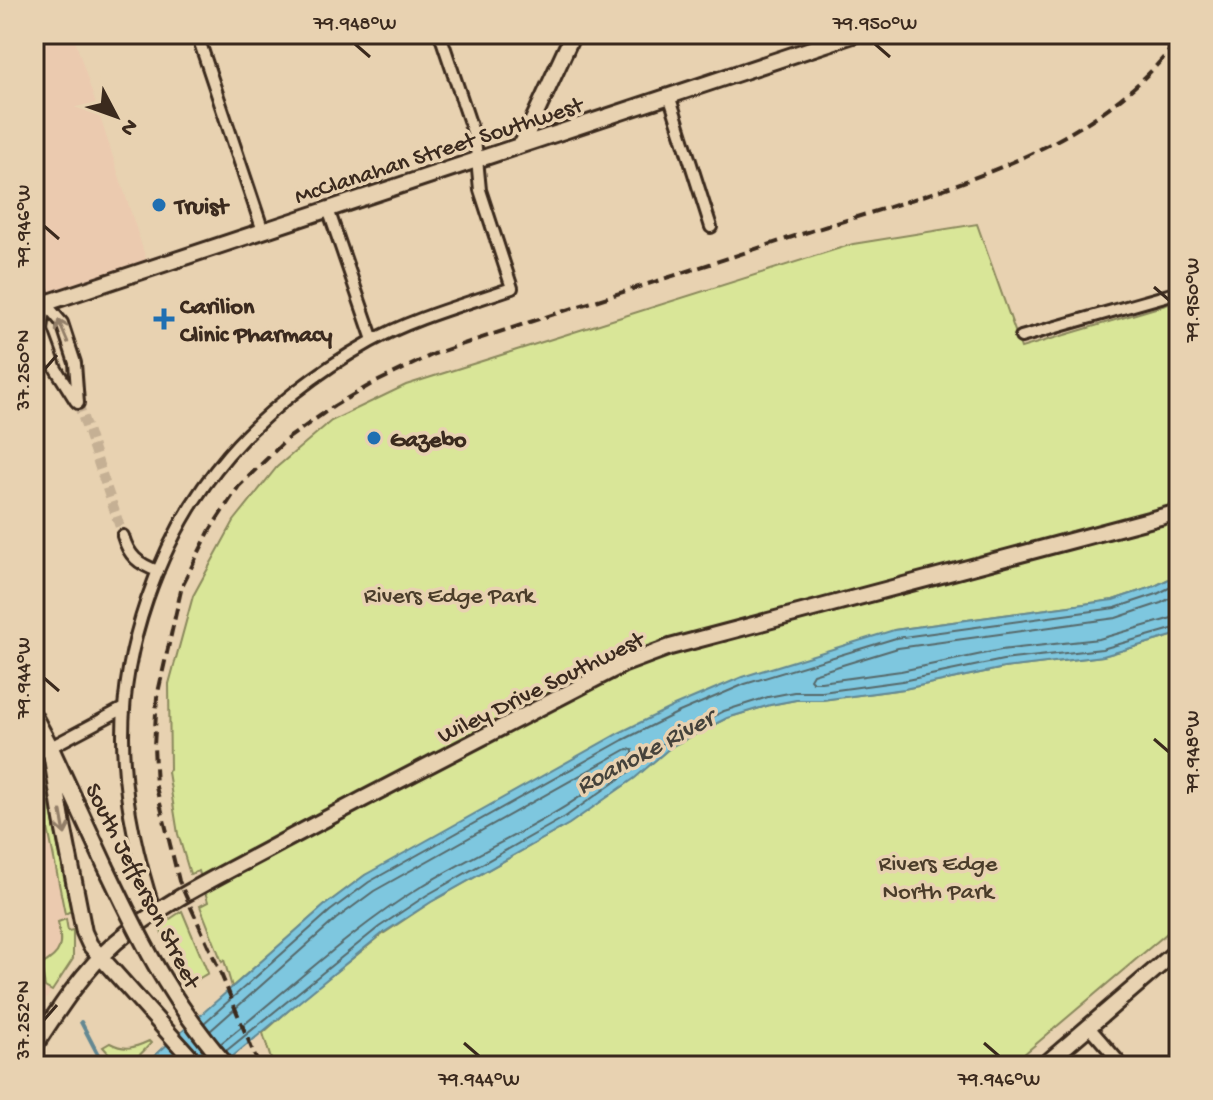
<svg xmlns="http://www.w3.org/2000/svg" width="1213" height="1100" viewBox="0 0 1213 1100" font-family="'Gochi Hand',sans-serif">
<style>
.built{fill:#ebcaaf}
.green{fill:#d9e698;stroke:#8a885b;stroke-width:2}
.water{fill:#7ec7df;stroke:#638892;stroke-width:2}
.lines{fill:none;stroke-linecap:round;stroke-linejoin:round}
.shore{stroke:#56696b;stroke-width:2}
.stream{stroke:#638892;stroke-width:4}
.street-tunnel{stroke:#c5b094;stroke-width:10;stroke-dasharray:10 5;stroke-linecap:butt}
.street-casing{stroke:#3b2a1e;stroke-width:16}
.secondary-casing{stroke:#3b2a1e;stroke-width:20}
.street{stroke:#e8d2b1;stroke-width:10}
.secondary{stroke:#e8d2b1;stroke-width:14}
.rail{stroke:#3b2a1e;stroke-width:4;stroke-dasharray:12 6;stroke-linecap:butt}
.secondary-bridge-casing{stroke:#3b2a1e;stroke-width:20;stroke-linecap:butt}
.secondary-bridge{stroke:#e8d2b1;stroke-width:14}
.oneway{stroke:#927e68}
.ticks{fill:none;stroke:#3b2a1e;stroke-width:3}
.poi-dot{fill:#1f6fb2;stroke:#e8d2b1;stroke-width:3}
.labels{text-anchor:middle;stroke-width:7;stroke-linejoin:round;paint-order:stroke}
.street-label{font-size:24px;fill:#3b2a1e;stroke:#e8d2b1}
.poi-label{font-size:24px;font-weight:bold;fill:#3b2a1e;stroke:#e8d2b1;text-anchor:start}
.park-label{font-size:24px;fill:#4b3d2a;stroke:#e8d2b1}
.water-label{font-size:26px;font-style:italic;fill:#45423b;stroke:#e8d2b1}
.neatline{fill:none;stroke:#3b2a1e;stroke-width:3}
.ticks-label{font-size:20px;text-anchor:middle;fill:#3b2a1e}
</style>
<rect width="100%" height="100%" fill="#e8d2b1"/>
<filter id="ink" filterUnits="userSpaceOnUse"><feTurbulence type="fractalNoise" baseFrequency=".0125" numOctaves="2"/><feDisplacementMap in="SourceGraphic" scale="16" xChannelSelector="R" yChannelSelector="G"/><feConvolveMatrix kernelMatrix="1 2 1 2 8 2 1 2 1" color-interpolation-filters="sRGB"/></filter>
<g filter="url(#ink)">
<path class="built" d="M34,34H73L149,268L45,303L34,270Z
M34,764L43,782L73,952L70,962L34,1018Z"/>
<path class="green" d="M977,224L1021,348L1179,301V574L1155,586L1113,600L894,630L365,875L325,905L232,987L224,960L222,962L200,906L208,902L199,871L190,874L178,834L168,772L170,769L169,684L193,596L234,521L277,467L331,421L406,385L853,244Z
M1179,634V923L1010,1066H273L263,1033L298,1002L383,934L431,902L569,824L634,778L672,746L727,718L770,705L796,700H822L904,689L1004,668L1103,656Z
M39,776L43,779L47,791L71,911L65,914L44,808L34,810V777Z
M182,911L208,973L193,982L158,927Z
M66,919L68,931L73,930V959L52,991L45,987L41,965C63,953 62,945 58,922Z
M149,1041L151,1043C142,1053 132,1065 118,1064L103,1047L110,1043C125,1051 134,1048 149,1041Z"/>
<path class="water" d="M1179,574V634L1103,656L1004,668L904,689L822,700H796L770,705L727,718L672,746L635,778L569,824L431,902L383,933L221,1066H143L325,905L365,875L619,733L674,706L742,677L894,630L1113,600L1155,586Z"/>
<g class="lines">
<path class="shore" d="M1179,594L1161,603L1116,618L898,648L813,674L810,679L813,682H821L901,671L1001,650L1099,639L1179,616
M204,1023L330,911L369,882L623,740L677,713L745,684L896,638L1115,608L1157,594L1179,583
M210,1031L336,919L374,891L627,749L633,750V754C574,813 492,843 422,886C349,931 287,991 220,1044
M226,1051L379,927L427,895L565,817L629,772L667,740L724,711L768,697L794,692H822L902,681L1003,660L1102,649L1179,627"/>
<path class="stream" d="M81,1022L104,1066"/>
<path class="street-tunnel" d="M78,403L123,536"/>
<g class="street-casing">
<path id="street" d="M197,34L263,231
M669,95L711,227
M328,209L373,340
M34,271L45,303L62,323L75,363L78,403
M45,303L42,331L56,369L76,401
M1021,337L1179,292
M123,536C129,556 138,564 158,571
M34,756L124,708
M155,912C139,863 127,815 124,763C116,656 159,536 228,455C266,411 320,370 370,342C413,318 466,304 512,288L480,190L475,138L440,34
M1089,1027L1123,1066"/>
</g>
<g class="secondary-casing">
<path id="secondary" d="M522,144L573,34
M34,307L856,34
M34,716L50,746L105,865
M50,746L62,820L84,932L90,945L198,1066
M34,1047C58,1010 82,972 116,942C165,900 226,873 282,842C395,782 509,723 622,665L670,647L1179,512
M1043,1066L1179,949"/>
</g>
<use href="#street" class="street"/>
<use href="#secondary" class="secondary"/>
<path class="rail" d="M259,1066L219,969L179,881L156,787L154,746L157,697L182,586L210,530L239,486L287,439L334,406L370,385L434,354C551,314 669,278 786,239C921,195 1091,159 1179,38"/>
<g class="secondary-bridge-casing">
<path id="secondary-bridge" d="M105,865C124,904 142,944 165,981C183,1011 204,1039 227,1066"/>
</g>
<use href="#secondary-bridge" class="secondary-bridge"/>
</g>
<defs><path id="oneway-shaft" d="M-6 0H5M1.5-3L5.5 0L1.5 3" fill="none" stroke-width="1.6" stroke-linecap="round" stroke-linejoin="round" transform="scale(2)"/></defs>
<g class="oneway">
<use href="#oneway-shaft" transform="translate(63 331) rotate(-113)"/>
<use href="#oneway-shaft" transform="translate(63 823) rotate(80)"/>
</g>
</g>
<path class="ticks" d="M355,44L370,57M875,44L890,57M44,226L59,239M1154,287L1169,300M44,370L57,355M44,678L59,691M1154,739L1169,752M44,1020L57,1005M464,1043L479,1056M984,1043L999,1056"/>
<g class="poi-dot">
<circle cx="159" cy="205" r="8"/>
<path d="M160 307h8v8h8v8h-8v8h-8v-8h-8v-8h8z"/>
<circle cx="374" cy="438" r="8"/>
</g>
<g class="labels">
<g class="street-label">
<text transform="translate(438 149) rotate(-18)" y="8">McClanahan Street Southwest</text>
<text transform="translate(540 686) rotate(-26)" y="8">Wiley Drive Southwest</text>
<text transform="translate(144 885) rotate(63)" y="8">South Jefferson Street</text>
</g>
<g class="poi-label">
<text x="175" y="213">Truist</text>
<text x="180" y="313">Carilion<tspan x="180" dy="28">Clinic Pharmacy</tspan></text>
<text x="390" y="446">Gazebo</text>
</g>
<g class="park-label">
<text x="449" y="602">Rivers Edge Park</text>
<text x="938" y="870">Rivers Edge<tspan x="938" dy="28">North Park</tspan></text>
</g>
<g class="water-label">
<text transform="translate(644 750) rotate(-28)" y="9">Roanoke River</text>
</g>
</g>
<rect width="1213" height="1100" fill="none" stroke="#e8d2b1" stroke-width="88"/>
<g transform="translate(116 116) rotate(131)" stroke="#e8d2b1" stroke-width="6" paint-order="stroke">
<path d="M0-6L14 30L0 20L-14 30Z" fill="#3b2a1e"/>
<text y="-12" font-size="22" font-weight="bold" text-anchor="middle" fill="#3b2a1e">N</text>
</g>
<rect x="44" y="44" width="1125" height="1012" class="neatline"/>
<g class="ticks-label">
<text x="355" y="29">79.948°W</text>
<text x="875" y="29">79.950°W</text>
<text transform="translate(22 226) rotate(-90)" y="7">79.946°W</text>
<text transform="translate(1191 300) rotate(-90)" y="7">79.950°W</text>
<text transform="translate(22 370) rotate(-90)" y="7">37.250°N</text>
<text transform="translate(22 678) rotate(-90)" y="7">79.944°W</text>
<text transform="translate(1191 752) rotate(-90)" y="7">79.948°W</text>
<text transform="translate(22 1020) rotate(-90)" y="7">37.252°N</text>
<text x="479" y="1085">79.944°W</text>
<text x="999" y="1085">79.946°W</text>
</g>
</svg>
